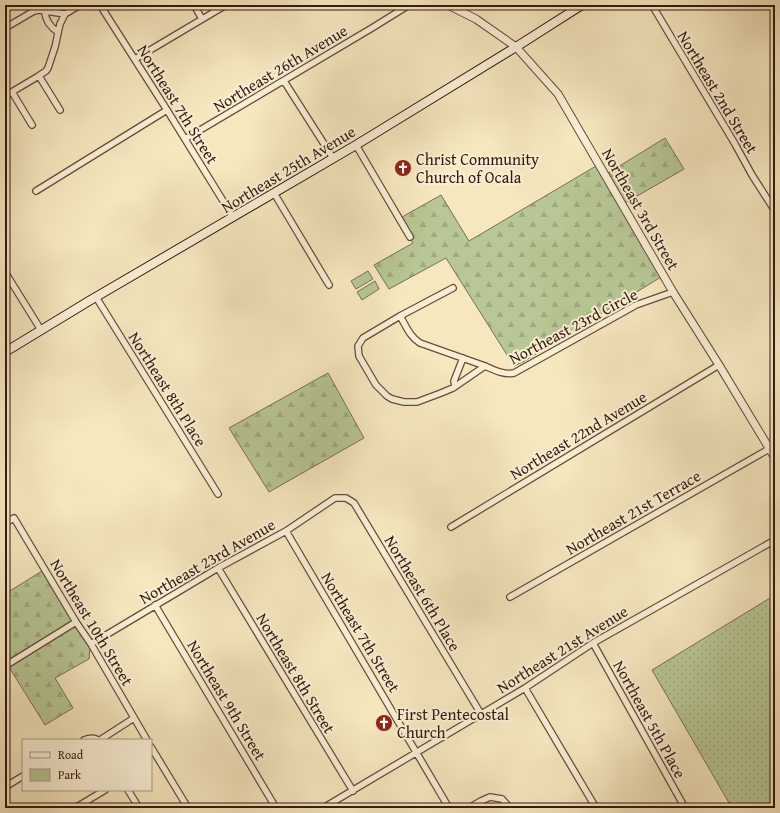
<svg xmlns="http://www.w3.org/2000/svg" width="780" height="813" viewBox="0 0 780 813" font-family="'Gentium Book Plus',serif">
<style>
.green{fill:url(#green-dots);stroke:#777052}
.forest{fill:url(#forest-firs);stroke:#777052}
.pitch{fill:#b8c795;stroke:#777052}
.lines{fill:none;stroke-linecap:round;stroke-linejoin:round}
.minor-casing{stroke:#664c3a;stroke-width:8}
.tertiary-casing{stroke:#664c3a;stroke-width:9}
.secondary-casing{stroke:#36190e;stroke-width:10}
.minor{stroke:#f9efd5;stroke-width:5.5}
.tertiary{stroke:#f9efd5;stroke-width:7}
.secondary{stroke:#f9efd5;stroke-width:8}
.labels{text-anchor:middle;stroke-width:4;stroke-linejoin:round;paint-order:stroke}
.street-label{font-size:16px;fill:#36190e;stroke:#f9efd5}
.poi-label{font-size:16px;fill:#36190e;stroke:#f9efd5;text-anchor:start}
</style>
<defs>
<pattern id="green-dots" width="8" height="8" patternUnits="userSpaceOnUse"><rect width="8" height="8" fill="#b8c795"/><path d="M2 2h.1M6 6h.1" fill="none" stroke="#9faa7f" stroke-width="1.8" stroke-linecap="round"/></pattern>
<pattern id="forest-firs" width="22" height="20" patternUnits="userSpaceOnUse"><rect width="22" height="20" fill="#b8c795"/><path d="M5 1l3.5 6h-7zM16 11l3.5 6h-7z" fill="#9faa7f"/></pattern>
</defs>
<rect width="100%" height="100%" fill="#f6e7bf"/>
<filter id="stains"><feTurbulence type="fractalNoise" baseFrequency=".005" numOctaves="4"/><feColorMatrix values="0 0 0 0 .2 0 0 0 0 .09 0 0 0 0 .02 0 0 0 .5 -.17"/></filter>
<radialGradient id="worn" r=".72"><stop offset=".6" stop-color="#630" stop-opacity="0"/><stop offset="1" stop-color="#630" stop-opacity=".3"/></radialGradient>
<path class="green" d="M775,595V808H732L652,670Z"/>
<path class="forest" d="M665,138L684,169L625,203L608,173Z
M596,166L661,277L523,362L514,366L446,258L389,289L374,265L413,243L411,240L414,238L402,217L441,195L469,241Z
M328,373L364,438L269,492L229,428Z
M42,571L72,621L6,662L5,661V594Z
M75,626L90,648L89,659L55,678L73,708L45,725L9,667Z"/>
<path class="pitch" d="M368,271L373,279L356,289L351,281Z
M375,281L379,289L362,300L357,292Z"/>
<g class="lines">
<g class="minor-casing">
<path id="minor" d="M100,5L167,110L233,217
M194,5L202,19
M652,5L735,144L752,175L775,211
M45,11C45,20 51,28 58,32
M65,14L80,5
M5,28L34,11L39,10L65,14
M135,59L226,5
M39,76L60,110
M284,81L333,158
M12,92L32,125
M5,96L37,77L46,71L48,68L55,47L60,24L65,14
M185,139L372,28L409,5
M356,145L410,237
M36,191L167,110
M274,193L329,285
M5,272L41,330
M96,297L218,494
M400,316C406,326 410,337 420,343L485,366L453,388L441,393L417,402H404L392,399L387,396L376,385L359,356L358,346L363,338Z
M400,316L453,288
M485,366C494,370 504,375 514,373L636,305L673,292
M455,386L454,381L463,358
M5,523L14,518L76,622L91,644L147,740
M451,527L719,365
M286,531L449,808
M218,568L353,791
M510,597L769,449
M155,605L276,808
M593,643L685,808
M91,644L218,568L286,531L335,498H346L354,503L481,714
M5,666L76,622
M525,688L596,808
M84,740C89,738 93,737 98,740
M100,740L134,718
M151,747L188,808
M5,787L23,776
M128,790L139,808
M75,808L105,790
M323,808L525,688L593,643L775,540
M469,808L481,801L490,797L502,799L510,808"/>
</g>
<g class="tertiary-casing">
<path id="tertiary" d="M448,5L476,19L516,47L558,94L673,292L719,365L775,458"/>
</g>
<g class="secondary-casing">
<path id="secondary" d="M5,352L89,301L356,145L516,47L582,5"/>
</g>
<use href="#minor" class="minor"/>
<use href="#tertiary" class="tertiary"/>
<use href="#secondary" class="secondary"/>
</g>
<defs>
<g id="church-disc" transform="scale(0.9)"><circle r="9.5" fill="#8f2418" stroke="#f9efd5"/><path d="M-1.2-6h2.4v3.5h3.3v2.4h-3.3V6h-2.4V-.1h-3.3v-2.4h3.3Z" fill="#fff"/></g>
</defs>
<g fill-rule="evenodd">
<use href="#church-disc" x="403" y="168"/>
<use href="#church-disc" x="384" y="723"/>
</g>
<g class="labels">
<g class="street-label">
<text transform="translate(280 68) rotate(-31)" y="6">Northeast 26th Avenue</text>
<text transform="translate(718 92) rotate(59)" y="6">Northeast 2nd Street</text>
<text transform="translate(178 104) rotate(58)" y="6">Northeast 7th Street</text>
<text transform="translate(288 169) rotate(-31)" y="6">Northeast 25th Avenue</text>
<text transform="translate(641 209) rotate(60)" y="6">Northeast 3rd Street</text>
<text transform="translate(573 326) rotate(-28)" y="6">Northeast 23rd Circle</text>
<text transform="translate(168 389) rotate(58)" y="6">Northeast 8th Place</text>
<text transform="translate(578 435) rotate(-31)" y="6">Northeast 22nd Avenue</text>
<text transform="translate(633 512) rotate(-30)" y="6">Northeast 21st Terrace</text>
<text transform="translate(207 561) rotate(-30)" y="6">Northeast 23rd Avenue</text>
<text transform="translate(423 593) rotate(59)" y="6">Northeast 6th Place</text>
<text transform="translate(92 622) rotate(59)" y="6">Northeast 10th Street</text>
<text transform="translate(361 632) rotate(59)" y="6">Northeast 7th Street</text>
<text transform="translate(562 649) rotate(-32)" y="6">Northeast 21st Avenue</text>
<text transform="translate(296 673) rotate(59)" y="6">Northeast 8th Street</text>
<text transform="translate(227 700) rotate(59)" y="6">Northeast 9th Street</text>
<text transform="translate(650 719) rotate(61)" y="6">Northeast 5th Place</text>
</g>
<g class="poi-label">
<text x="416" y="165">Christ Community<tspan x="416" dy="18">Church of Ocala</tspan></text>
<text x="397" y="720">First Pentecostal<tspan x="397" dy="18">Church</tspan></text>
</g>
</g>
<rect width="780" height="813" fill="none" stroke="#f6e7bf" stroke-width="20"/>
<rect x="6" y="6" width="768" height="801" fill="none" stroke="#36190e" stroke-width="2"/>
<rect x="10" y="10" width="760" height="793" fill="none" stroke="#36190e"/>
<rect x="22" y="739" width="130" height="52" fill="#f9efd5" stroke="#ab9985"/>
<rect x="30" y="752" width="20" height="6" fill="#f9efd5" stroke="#ab9985"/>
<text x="58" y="759" font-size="12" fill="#36190e">Road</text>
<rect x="30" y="769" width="20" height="12" fill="#b8c795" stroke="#ab9985"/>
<text x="58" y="779" font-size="12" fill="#36190e">Park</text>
<rect width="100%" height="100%" filter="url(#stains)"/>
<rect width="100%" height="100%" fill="url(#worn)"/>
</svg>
